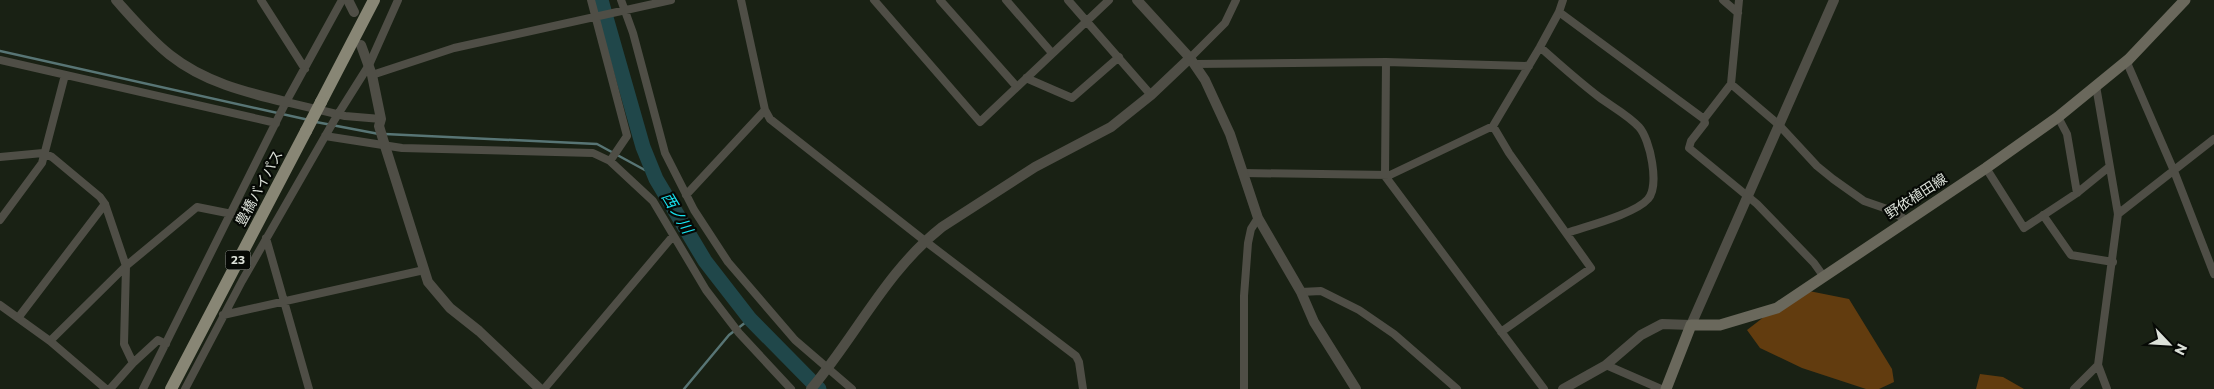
<svg xmlns="http://www.w3.org/2000/svg" width="2214" height="389" viewBox="0 0 2214 389" font-family="Commissioner,'Noto Sans JP',sans-serif">
<style>
.green{fill:#623c0f}
.lines{fill:none;stroke-linecap:round;stroke-linejoin:round}
.stream{stroke:#587575;stroke-width:2.5}
.river{stroke:#20474a;stroke-width:15}
.minor{stroke:#4f4e46;stroke-width:8}
.tertiary{stroke:#4f4e46;stroke-width:10}
.secondary{stroke:#6a685c;stroke-width:11}
.trunk{stroke:#888675;stroke-width:12}
.trunk-bridge{stroke:#888675;stroke-width:12}
.labels{text-anchor:middle;stroke-width:4.5;stroke-linejoin:round;paint-order:stroke}
.shield{fill:#060905;stroke:#9ca099;stroke-width:1}
.shield-label{font-size:12px;font-weight:bold;fill:#dce1d9}
.street-label{font-size:14px;fill:#dce1d9;stroke:#060905}
.water-label{font-size:15px;font-style:italic;fill:#17e3f1;stroke:#060905}
</style>
<rect width="100%" height="100%" fill="#192114"/>
<path class="green" d="M1809,291L1849,299L1892,369L1894,382L1879,389H1866L1802,368L1760,348L1747,330L1769,313Z
M1980,374L2003,377L2024,389H1976Z"/>
<g class="lines">
<path class="stream" d="M0,51L309,120
M316,122L379,134
M385,134L597,144L654,175
M684,389L729,335L750,319"/>
<path class="river" d="M601,0L643,147L656,179L705,261L750,319L819,389"/>
<path class="minor" d="M261,0L305,69
M591,0L627,136L610,161
M621,0L633,33L665,153L694,210L728,262L795,340L852,389
M741,0L765,110L770,119L925,241L1076,356L1079,362L1083,389
M874,0L980,122L1109,0
M940,0L1017,87
M1006,0L1052,53
M1068,0L1151,95
M1723,0L1738,13
M1739,0L1731,84L1704,119L1705,123L1691,141L1689,148L1757,204L1814,263L1824,277
M1559,12L1704,119
M1540,47C1559,64 1578,81 1599,97C1611,106 1628,115 1639,127C1650,139 1660,186 1648,199C1635,214 1587,226 1567,233
M1190,58L1225,23L1236,0
M2129,59L2128,65L2174,171L2214,274
M0,60L276,123
M1386,62L1385,176L1544,389
M1194,64L1386,62L1529,66
M372,75L454,48L671,0
M1026,78L1072,98L1119,57
M1731,84L1779,125L1817,166L1833,179L1864,201L1890,210L1906,220
M2096,86L2118,214L2098,365L2107,389
M286,102L345,116L381,119
M2058,117L2067,134L2077,193
M1493,126L1509,153L1591,268L1501,332
M325,136L402,148L593,153L610,161L653,201L706,290L739,333L791,389
M0,157L43,153L52,157L100,197L105,204L126,266L124,344L133,363
M1986,168L2024,228L2077,193L2109,167
M1243,173L1390,175L1493,126L1540,47L1559,12L1563,0
M686,195L765,110
M2118,214L2214,139
M2043,215L2071,255L2113,262
M0,220L42,163L65,75
M266,238L309,389
M1301,292L1321,291L1359,310L1394,334L1457,389
M0,305L50,341L106,389
M223,315L424,270
M18,318L105,204
M50,341L126,266L197,207L232,214
M1606,365L1661,389
M110,389L133,363L158,340L166,344
M143,389L286,102L342,0
M185,389L242,281L335,119L369,65L398,0
M544,389L673,236
M1244,389V296L1248,243L1251,229L1258,218
M2074,389L2098,365"/>
<path class="tertiary" d="M116,0C133,19 150,39 170,55C204,82 245,92 286,102
M348,0L354,12
M1137,0L1190,58L1205,80L1230,134L1258,218L1301,292L1314,322L1356,389
M361,45L372,75L381,119L379,126L385,146L428,282L450,308L479,331L540,389
M811,389C856,336 887,270 942,227L1035,167L1111,127L1151,95L1190,58
M1563,389L1606,365L1641,335L1662,324L1691,325L1834,0"/>
<path class="secondary" d="M1666,389L1691,325H1720L1777,308L1986,168L2058,117L2129,59L2185,0"/>
<path class="trunk" d="M321,102L374,0
M171,389L306,131"/>
<path class="trunk-bridge" d="M306,131L321,102"/>
</g>
<g class="labels">
<rect class="shield" x="225.5" y="250.5" width="25" height="19" rx="4"/>
<g class="shield-label">
<text x="238" y="264">23</text>
</g>
<g class="street-label">
<text transform="translate(259 188) rotate(-62)" y="5">豊橋バイパス</text>
<text transform="translate(1916 196) rotate(-33)" y="5">野依植田線</text>
</g>
<g class="water-label">
<text transform="translate(677 213) rotate(59)" y="5">西ノ川</text>
</g>
</g>
<g transform="translate(2169 344) rotate(115)" stroke="#060905" stroke-width="4" paint-order="stroke">
<path d="M0-4L9 19L0 12L-9 19Z" fill="#dce1d9"/>
<text y="-8" font-size="14" font-weight="bold" text-anchor="middle" fill="#dce1d9">N</text>
</g>
</svg>
